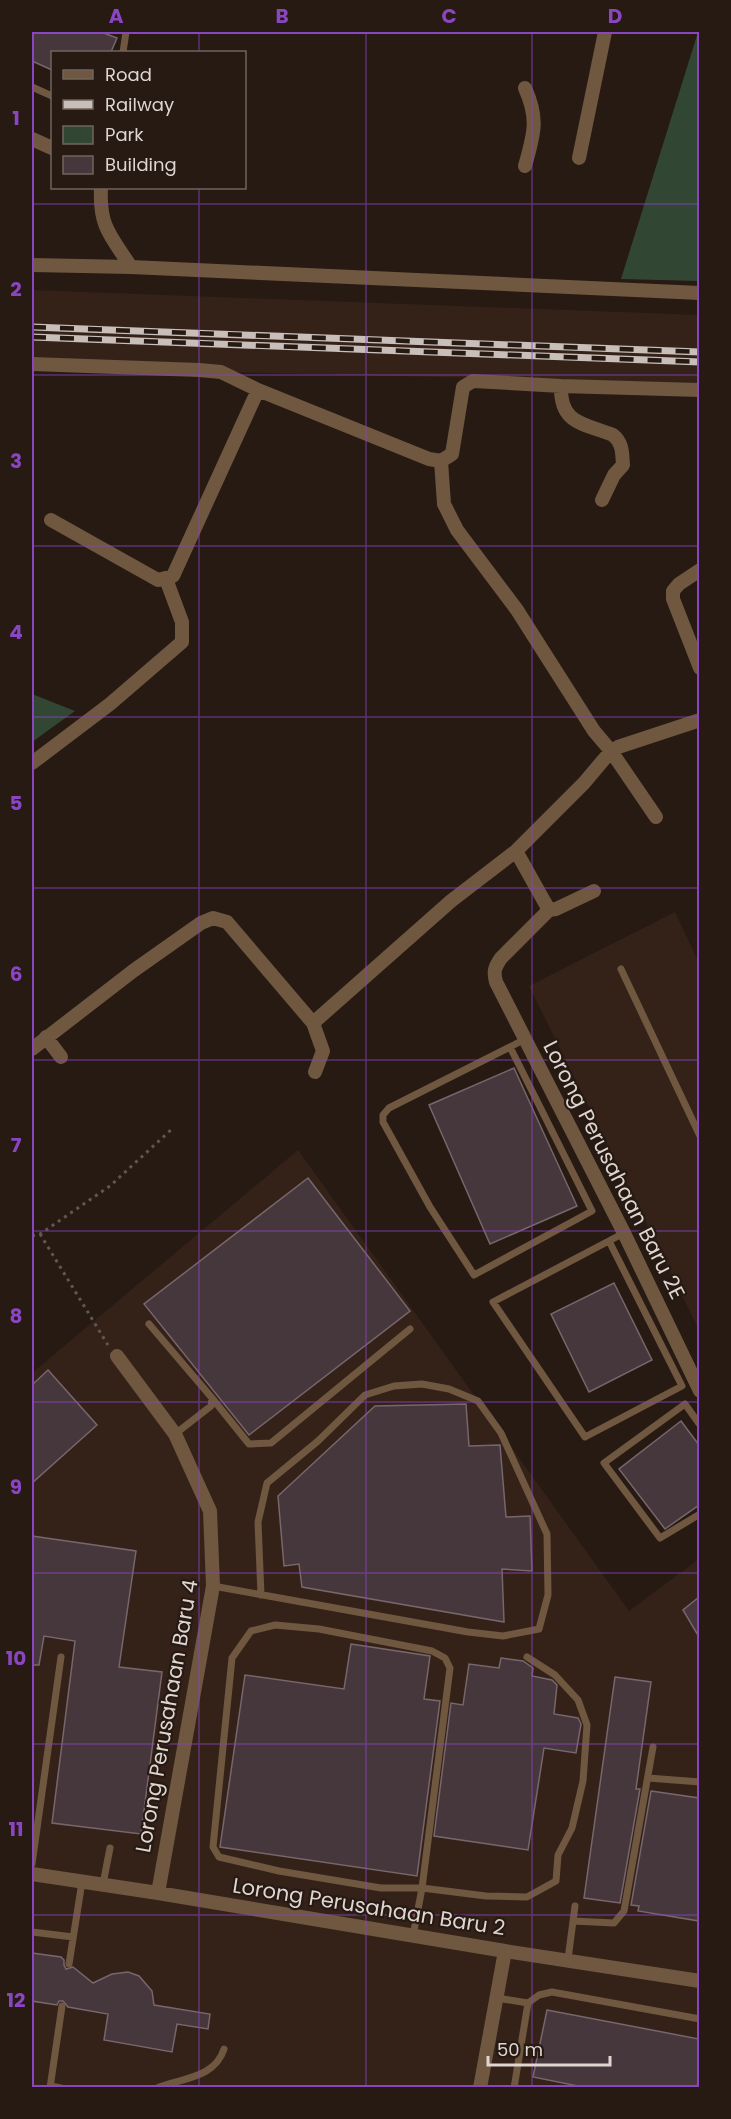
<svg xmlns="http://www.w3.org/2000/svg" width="731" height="2119" viewBox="0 0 731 2119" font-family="Poppins,sans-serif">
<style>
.built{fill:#342219}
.green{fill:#324733}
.building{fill:#46373c;stroke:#77666c;stroke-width:1.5}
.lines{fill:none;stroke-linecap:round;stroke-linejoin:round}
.path{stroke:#615650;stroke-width:3;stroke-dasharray:3 4.5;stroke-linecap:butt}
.service{stroke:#6f5740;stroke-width:7}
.minor{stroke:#6f5740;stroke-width:14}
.rail-casing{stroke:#c8beba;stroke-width:7}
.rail{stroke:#261a13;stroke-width:4.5;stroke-dasharray:14;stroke-linecap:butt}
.grid{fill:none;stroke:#8a46c2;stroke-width:1.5;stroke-opacity:0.55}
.labels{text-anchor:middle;stroke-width:4.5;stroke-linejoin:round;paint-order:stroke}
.street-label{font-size:21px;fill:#dfd6d2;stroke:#261a13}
.neatline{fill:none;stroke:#8a46c2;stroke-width:2}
.grid-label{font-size:20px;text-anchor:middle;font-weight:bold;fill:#8a46c2}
</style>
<rect width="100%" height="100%" fill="#261a13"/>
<path class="built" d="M32,290L699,315V383L221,372L32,360Z
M675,912L699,963V1330L529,986Z
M298,1150L629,1611L699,1559V2087L32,2088V1373Z"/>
<path class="green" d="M698,32H700L699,281L621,279Z
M32,694L75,711L32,742Z"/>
<path class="building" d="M32,32H101L117,38L111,52H52V70L32,61Z
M514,1068L577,1206L490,1244L429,1105Z
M308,1178L410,1311L249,1435L144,1304Z
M614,1283L652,1360L589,1392L551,1314Z
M48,1370L97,1425L32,1483V1385Z
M466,1404L469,1446L500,1445L506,1517L530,1516L532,1571L502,1569L504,1622L302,1587L299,1564L284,1566L278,1496L375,1406Z
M681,1421L699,1445V1505L665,1529L619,1469Z
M32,1536L136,1551L119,1667L162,1672L141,1834L52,1823L75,1641L44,1636L39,1665H32Z
M699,1597V1637L683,1610Z
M351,1644L430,1656L424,1699L440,1701L417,1876L220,1847L245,1675L344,1689Z
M501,1658L523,1661L533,1668L532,1676L552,1680L557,1685L554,1714L578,1718L581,1724L576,1753L544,1748L528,1850L434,1836L451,1703L463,1705L469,1664L499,1668Z
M615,1677L651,1682L636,1789H640L620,1903L584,1898Z
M651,1791L699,1798V1921L638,1911L639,1906L631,1905Z
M32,1953L61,1957L64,1960V1965L66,1969L73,1967L93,1983L112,1974L128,1972L139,1976L152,1991L154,2005L210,2014L208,2029L177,2024L172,2052L104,2040L108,2014L68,2007L63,2001H59L57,2005L32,2001Z
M547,2010L699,2039V2073L697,2088H588L533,2077Z"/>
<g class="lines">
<path class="path" d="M40,1234L108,1345
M32,1236L40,1234L110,1186L173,1128"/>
<path class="service" d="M123,52L126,32
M32,87L52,96
M621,969L700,1136
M510,1047L592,1211L474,1275L430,1207L383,1122V1115L389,1108L510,1047L525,1039
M609,1241L682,1386L585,1437L493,1302L624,1233
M149,1324L212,1398L211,1406L175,1434
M212,1398L249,1444L271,1443L410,1329
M700,1425L685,1404L604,1463L660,1538L700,1514
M213,1586L468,1632L503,1636L539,1629L548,1595L547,1534L501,1433L478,1401L449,1389L422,1384L394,1386L365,1395L318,1441L267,1483L258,1522L261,1595
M648,1778L700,1782
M32,1864L61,1657
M103,1884L110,1848
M573,1921L614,1923L624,1911L653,1747
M32,1932L73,1937
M413,1936L422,1888L450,1668L445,1658L432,1651L396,1644L319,1629L275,1625L251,1631L232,1658L213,1847L219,1857L279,1871L381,1888H422L486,1896L527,1897L556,1881L558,1855L572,1828L583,1781L587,1725L578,1700L555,1675L527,1657
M568,1959L575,1906
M69,1964L82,1882
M497,1998L528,2003L514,2088
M528,2003L539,1995L552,1992L700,2019
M50,2086L61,2088
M50,2088L62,2006
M157,2088C182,2078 215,2078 224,2049"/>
<path class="minor" d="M525,88C539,119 534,134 525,166
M32,139L52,148
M579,158L605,32
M101,188C99,227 111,236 131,267
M32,265L131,267L700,293
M32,364L199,370L221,372L258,390L429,459L441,461L452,454L463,387L473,381L561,386L700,390
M561,386C560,424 583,423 613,435C623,443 622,453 623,465L614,475L602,500
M441,461L444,504L457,530L517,610L594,731L611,751L656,817
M51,520L158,580L173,576L258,390
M700,570L679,584L673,591V599L700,668
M32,763L110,704L182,642V622L166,579
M516,851L549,910
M594,891L556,909L549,910L501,958C495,967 493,971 496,982L624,1233L700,1391
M313,1023L451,901L516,851L584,783L611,751L618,747L700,720
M46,1037L61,1057
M32,1049L133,971L201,923L213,918L227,922L313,1023L323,1051L315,1072
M117,1356L175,1434L210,1511L213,1586L158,1893
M32,1874L158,1893L505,1951L700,1981
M480,2088L505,1951"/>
<g class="rail-casing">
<path id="rail" d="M32,327L700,352
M32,337L700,362"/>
</g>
<use href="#rail" class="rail"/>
</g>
<path class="grid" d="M199,32V52M366,32V2088M532,32V2088M199,188V2088M32,204H700M32,375H700M32,546H700M32,717H700M32,888H700M32,1060H700M32,1231H700M32,1402H700M32,1573H700M32,1744H700M32,1915H700"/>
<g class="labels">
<g class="street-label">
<text transform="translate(614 1170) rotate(63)" y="7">Lorong Perusahaan Baru 2E</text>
<text transform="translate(167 1716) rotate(-80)" y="7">Lorong Perusahaan Baru 4</text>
<text transform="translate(369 1907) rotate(9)" y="7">Lorong Perusahaan Baru 2</text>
</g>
</g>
<rect width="731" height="2119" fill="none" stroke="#261a13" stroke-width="66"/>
<rect x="51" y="51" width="195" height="138" fill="#261a13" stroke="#70655f" stroke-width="1.5"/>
<rect x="63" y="70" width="30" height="9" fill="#6f5740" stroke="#70655f" stroke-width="1.5"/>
<text x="105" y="81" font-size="18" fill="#dfd6d2">Road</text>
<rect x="63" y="100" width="30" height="9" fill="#c8beba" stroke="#70655f" stroke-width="1.5"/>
<text x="105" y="111" font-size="18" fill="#dfd6d2">Railway</text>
<rect x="63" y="126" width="30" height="18" fill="#324733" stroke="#70655f" stroke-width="1.5"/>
<text x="105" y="141" font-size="18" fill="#dfd6d2">Park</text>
<rect x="63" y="156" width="30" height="18" fill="#46373c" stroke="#70655f" stroke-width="1.5"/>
<text x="105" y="171" font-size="18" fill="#dfd6d2">Building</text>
<path d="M488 2056v9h122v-9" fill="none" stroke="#dfd6d2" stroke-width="3"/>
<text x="497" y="2056" font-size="18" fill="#dfd6d2" stroke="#261a13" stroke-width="4.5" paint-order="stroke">50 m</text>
<rect x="33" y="33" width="665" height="2053" class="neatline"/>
<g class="grid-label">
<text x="116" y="23">A</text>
<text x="282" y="23">B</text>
<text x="449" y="23">C</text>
<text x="615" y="23">D</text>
<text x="16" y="125">1</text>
<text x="16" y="296">2</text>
<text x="16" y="468">3</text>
<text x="16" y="639">4</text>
<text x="16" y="810">5</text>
<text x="16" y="981">6</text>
<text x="16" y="1152">7</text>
<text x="16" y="1323">8</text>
<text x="16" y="1494">9</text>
<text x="16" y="1665">10</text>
<text x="16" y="1836">11</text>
<text x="16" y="2007">12</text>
</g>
</svg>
